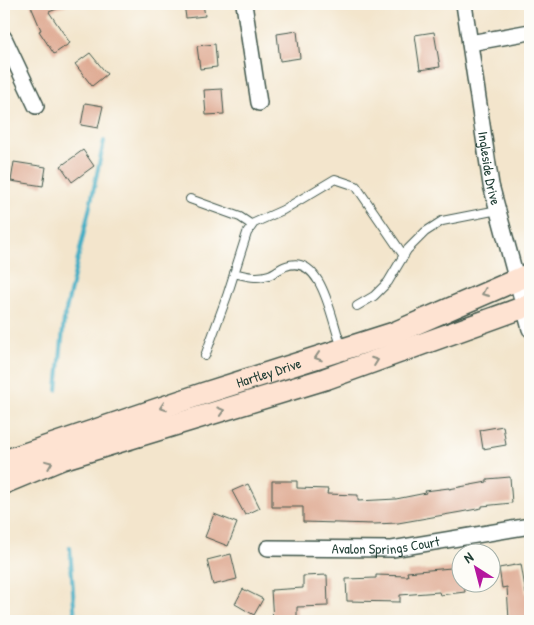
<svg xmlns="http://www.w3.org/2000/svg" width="534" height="625" viewBox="0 0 534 625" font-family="'Patrick Hand',sans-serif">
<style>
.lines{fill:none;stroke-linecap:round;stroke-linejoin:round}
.stream{stroke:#45aec4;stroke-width:4}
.building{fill:#dfaa93}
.lane-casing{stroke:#3f564b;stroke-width:10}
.street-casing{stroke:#3f564b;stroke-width:18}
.secondary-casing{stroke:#3f564b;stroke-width:24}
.lane{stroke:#fff;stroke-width:8}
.street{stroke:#fff;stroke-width:15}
.secondary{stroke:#fee3d2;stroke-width:21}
.oneway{stroke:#8e9083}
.labels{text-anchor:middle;stroke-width:4;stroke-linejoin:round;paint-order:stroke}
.street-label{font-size:14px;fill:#1f3d34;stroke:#fdfcf7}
</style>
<rect width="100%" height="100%" fill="#fdfcf7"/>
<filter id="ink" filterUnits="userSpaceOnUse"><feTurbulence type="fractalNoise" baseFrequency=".02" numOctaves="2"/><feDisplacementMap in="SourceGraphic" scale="10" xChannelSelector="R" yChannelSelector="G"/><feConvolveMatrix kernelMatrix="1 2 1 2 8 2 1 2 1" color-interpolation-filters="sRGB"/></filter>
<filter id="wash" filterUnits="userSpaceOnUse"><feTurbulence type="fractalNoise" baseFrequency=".0096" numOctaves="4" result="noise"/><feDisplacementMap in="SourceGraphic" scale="20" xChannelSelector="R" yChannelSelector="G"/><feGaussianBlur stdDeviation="1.12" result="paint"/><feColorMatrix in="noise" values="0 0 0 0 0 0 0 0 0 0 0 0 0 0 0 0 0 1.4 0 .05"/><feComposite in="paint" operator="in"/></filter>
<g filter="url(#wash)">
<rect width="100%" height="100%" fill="#f3e5cc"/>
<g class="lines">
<path class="stream" d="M57,390L64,319L90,206L104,141
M70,547L75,621"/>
</g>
<g id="blocks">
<path class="building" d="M30,4H69L49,12L70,43L54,54L39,31L41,30Z
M184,4H203L205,16L186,18Z
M297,31L300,58L280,61L277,34Z
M434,32L440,67L420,70L415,35Z
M215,44L217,67L200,69L197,46Z
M90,53L107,74L92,86L75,64Z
M222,89L224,114L206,115L204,90Z
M85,103L103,106L98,128L81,125Z
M83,150L94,166L72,182L61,166Z
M14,162L46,167L43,186L11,181Z
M503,426L506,445L483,449L480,430Z
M510,477L512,503L482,506V508L461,512L398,523L374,524L303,522V507H272V481H297V488L328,489L327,494L358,495V501L396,499L426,493L425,491L449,488V489L487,482V479Z
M248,484L260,508L245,515L232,491Z
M214,514L237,523L228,546L205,537Z
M231,554L237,579L213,585L207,560Z
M521,564L526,594H530V618L509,620L507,587L502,588L499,568Z
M462,567V582H464L465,592L440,595L439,592L400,595V602L347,601L346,579L376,578V575L408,576L407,572Z
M327,575L328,606L297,607V621H273L271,590L303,588V576Z
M243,589L263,599L254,615L235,604Z"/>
</g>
</g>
<g filter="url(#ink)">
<use href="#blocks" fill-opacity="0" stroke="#3f564b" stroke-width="1"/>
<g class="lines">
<g class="lane-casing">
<path id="lane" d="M190,199L240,217L252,225
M234,273C246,276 257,279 269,275C275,273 280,268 286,266C321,253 331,317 339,339
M357,306L374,296L388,282L407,250L425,232L442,221L498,210
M205,356L227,296L247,233L254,223L283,210L335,179L356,186L404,256"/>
</g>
<g class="street-casing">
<g id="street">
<path d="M244,4L259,103"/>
<path id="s1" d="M464,4L491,185L530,329"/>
<path d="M4,38L36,106"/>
<path d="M470,43L530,32"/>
<path id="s2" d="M268,548L392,549L530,526"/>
</g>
</g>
<g class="secondary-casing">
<g id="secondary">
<path id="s3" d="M4,461L202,394L394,333L530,274"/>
<path d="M4,483L62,459L325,379L530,305"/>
</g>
</g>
<use href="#lane" class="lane"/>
<use href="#street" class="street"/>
<use href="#secondary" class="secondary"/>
</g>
<defs><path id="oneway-chevron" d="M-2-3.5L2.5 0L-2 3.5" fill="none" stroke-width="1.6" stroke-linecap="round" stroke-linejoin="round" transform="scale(1.25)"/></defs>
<g class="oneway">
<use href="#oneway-chevron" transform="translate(485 293) rotate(156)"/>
<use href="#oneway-chevron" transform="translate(318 357) rotate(162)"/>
<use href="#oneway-chevron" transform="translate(375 361) rotate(-20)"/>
<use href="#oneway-chevron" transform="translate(163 407) rotate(161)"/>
<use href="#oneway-chevron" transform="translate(221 411) rotate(-17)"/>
<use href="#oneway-chevron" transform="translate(49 464) rotate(-22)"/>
</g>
</g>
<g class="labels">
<g class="street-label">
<text dy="5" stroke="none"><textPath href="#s1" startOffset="166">Ingleside Drive</textPath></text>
<text dy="5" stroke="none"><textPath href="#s3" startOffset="279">Hartley Drive</textPath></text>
<text dy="5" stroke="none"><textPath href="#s2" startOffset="118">Avalon Springs Court</textPath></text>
</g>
</g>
<rect width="534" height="625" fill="none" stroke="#fdfcf7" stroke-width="20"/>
<g transform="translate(476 568) rotate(324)"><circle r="24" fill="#fdfcf7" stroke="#a4b0a9"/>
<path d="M0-4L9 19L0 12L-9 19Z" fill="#b5179e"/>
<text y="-8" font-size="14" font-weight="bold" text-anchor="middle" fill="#1f3d34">N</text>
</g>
</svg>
